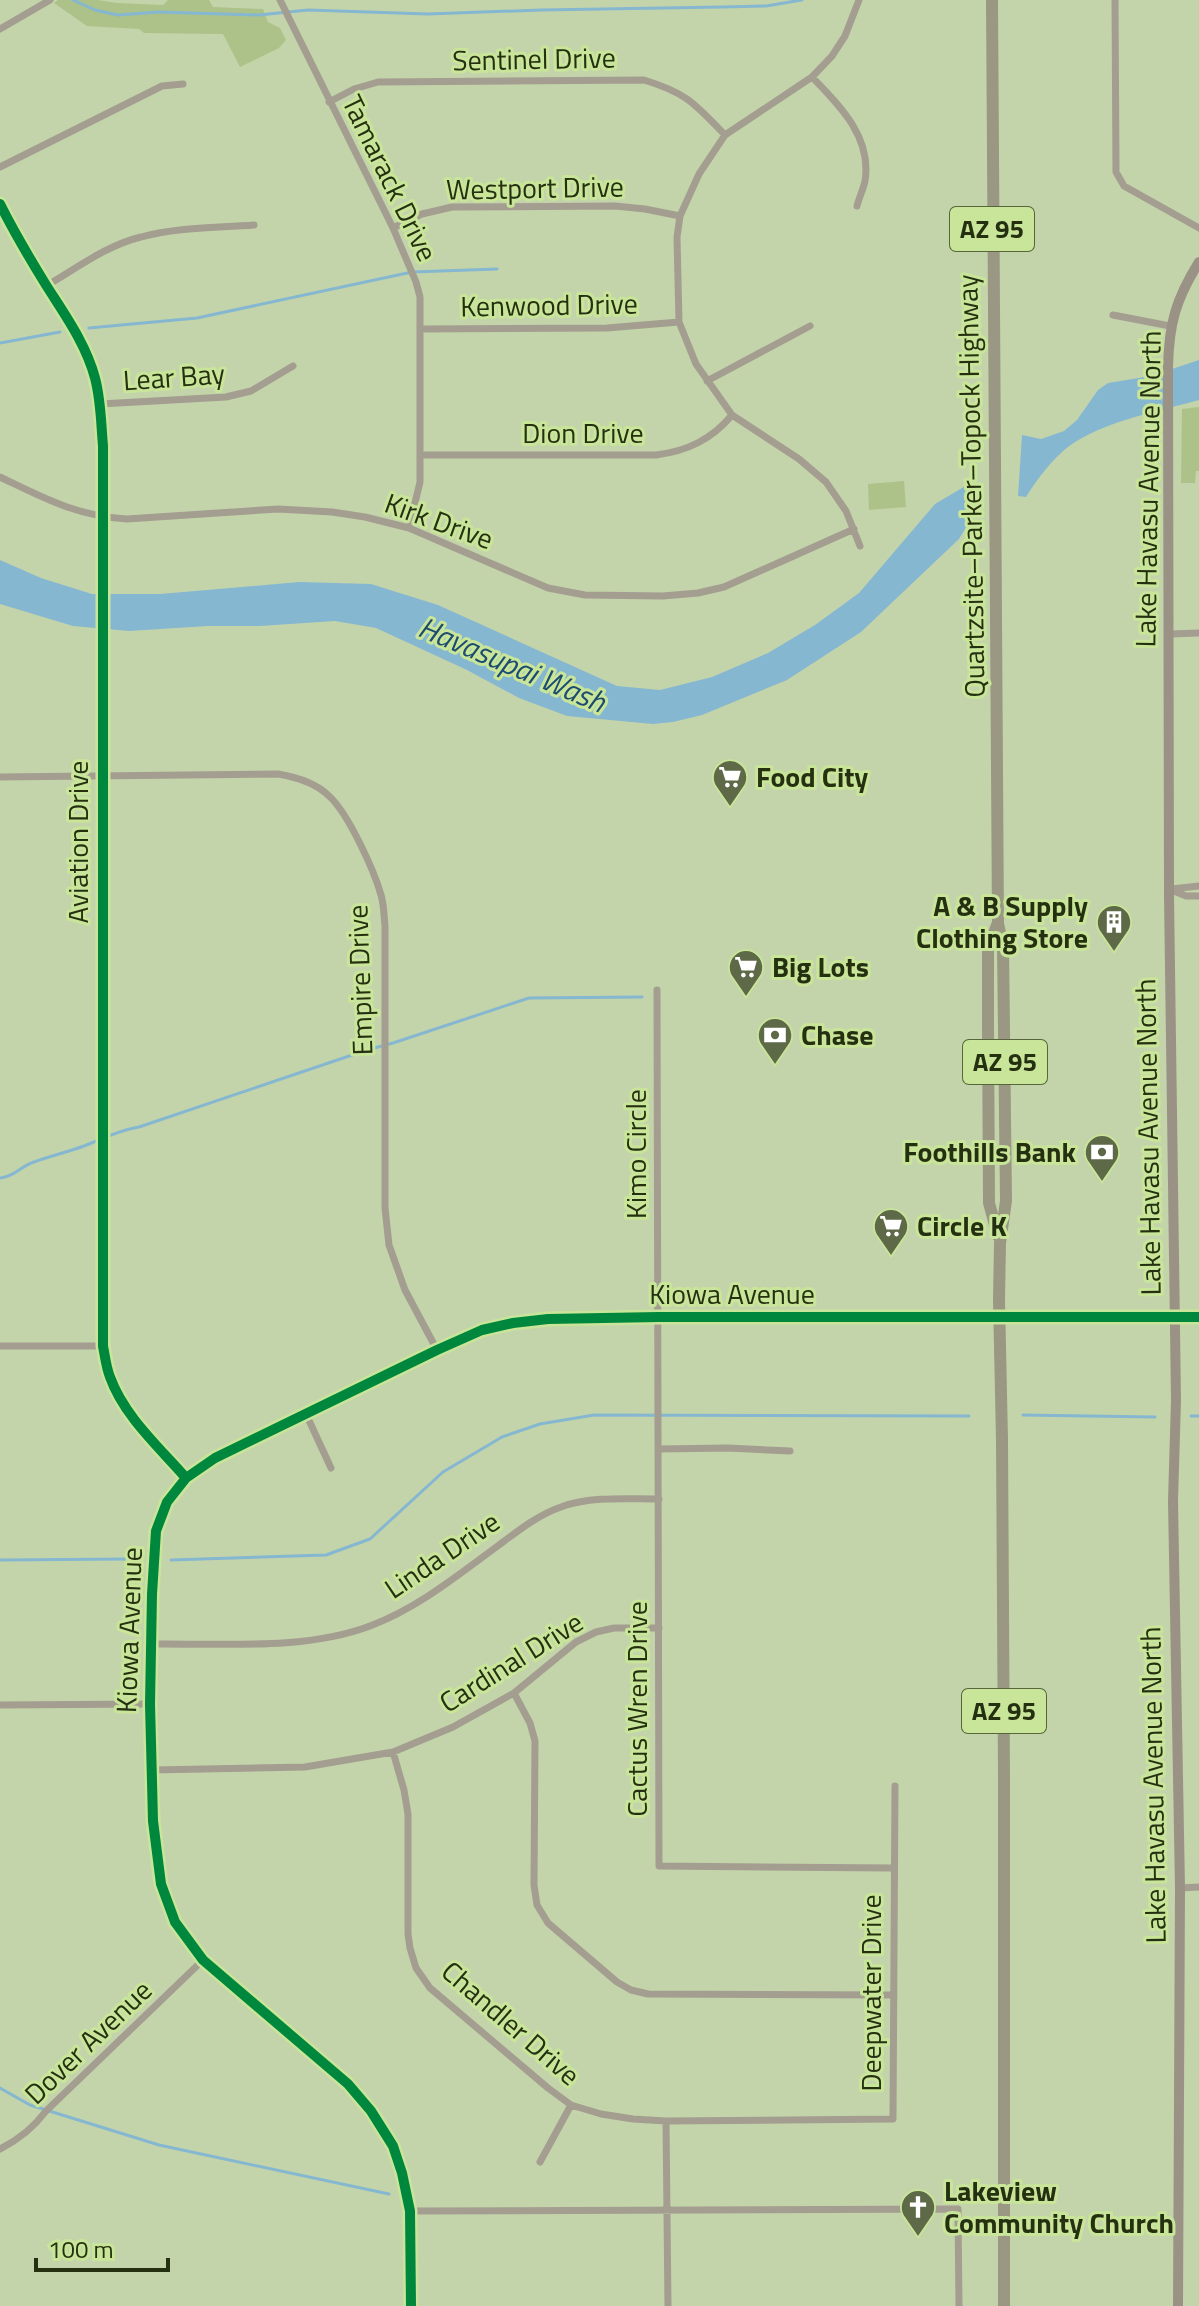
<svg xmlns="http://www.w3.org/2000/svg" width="1199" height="2306" viewBox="0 0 1199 2306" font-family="'Titillium Web',sans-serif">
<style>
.green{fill:#acc288}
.water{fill:#86b7d1}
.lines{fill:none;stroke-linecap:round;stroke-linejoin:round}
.stream{stroke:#86b7d1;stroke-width:3}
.minor{stroke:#a49e91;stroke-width:7}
.tertiary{stroke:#a49e91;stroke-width:9}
.secondary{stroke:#9a9385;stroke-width:10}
.trunk{stroke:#9a9882;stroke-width:12}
.cycleway-casing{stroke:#c8e599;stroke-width:15}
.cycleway{stroke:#00873e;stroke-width:10}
.labels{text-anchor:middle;stroke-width:6;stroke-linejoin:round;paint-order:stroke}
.shield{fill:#c8e599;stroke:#56663a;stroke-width:2}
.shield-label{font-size:26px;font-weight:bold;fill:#253011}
.street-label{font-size:28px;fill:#253011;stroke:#c8e599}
.poi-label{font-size:28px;font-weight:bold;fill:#253011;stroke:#c8e599;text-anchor:start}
.water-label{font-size:30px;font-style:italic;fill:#1d4c71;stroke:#c8e599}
</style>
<rect width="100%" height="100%" fill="#c4d4aa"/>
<path class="green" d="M58,0H98L117,3L163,5L168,0H209L213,7L263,9L268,22L280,28L286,40L279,48L240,67L223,34L144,33L139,29L87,26L54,3Z
M1199,407V471H1196L1195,483H1181L1182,409Z
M904,481L906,507L869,510L868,484Z"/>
<path class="water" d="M1199,360V400C1157,412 1093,423 1061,453C1047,466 1036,481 1026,497L1018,496L1022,435L1041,439L1064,431L1077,420L1098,390L1108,383L1151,376Z
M967,485L968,524L959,539L861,632L787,680L702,715L673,722L653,724L567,716L519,698L467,670L376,628L335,621L260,626H208L129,631L73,626L0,604V560L41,578L92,594H160L299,582L371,584L438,605L617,686L660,690L712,677L768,653L815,625L859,593L935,504Z"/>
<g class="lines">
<path class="stream" d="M73,0L95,10L118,15L159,12L259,15L308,10L428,14L541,10L723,7L766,6L802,0
M89,328L197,318L412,272L497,269
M0,343L60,332
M0,1178C14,1177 21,1166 34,1162C50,1156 68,1152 84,1146C102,1139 119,1130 139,1127L367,1050L393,1043L529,998L642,997
M1023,1415L1155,1417
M1191,1416H1199
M0,1560L128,1559
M171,1560L326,1555L370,1539L443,1472L502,1437L540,1424L594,1415L969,1416
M0,2088L30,2105L159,2145L389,2194"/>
<path class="minor" d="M280,0L393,228L416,282L420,297V482L409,528
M859,0L845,36L832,56L812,77L725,135L699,174L680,216L677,237L679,322L696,364L732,415L799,459L826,482L846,511L860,546
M1115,0L1116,172L1124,186L1199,228
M0,29L50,0
M812,77C840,106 872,137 865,181C863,190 859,198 857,206
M329,102L354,89L378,82L644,80C687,93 695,104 725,135
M0,167L162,86L183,84
M0,204C14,232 30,259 46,285C65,315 86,344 95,378C101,400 101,424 103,446V1346C105,1356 106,1367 110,1377C124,1416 159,1447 186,1478
M393,228L422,214L452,207L615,206L645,209L680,216
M46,286C77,268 107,245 141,237C177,227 217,228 254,225
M1113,315L1170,326
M420,329L607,328L679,322
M707,381L810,326
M100,404L226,397L251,391L293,366
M421,455H656C688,451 712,439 732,415
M0,477C44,498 76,516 127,519L278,509L332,512L365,517L409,528L548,588L585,595L663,596L698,593L724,587L854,529
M1170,634L1199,633
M0,777L278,774C296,777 316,783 329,796C348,813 374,870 381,895C384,905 384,916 385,926V1208L389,1245L405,1290L437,1350
M1169,889L1186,896H1199
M1171,889L1199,886
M657,990L659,1866L893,1868
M0,1346H103
M306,1414L331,1468
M659,1449L728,1448L790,1451
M151,1644C221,1643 304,1651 370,1626C418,1608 458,1575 499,1545C519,1530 538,1515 561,1507C591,1496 627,1499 659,1499
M514,1693L530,1723L535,1741L534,1885L537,1905L548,1923L617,1982L631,1990L648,1994L894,1995
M0,1705L150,1704
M393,1752L404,1790L408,1814V1934L410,1948L416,1968L430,1988L548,2088L571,2105L601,2114L633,2119L666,2121L893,2119L895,1786
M152,1770L305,1767L393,1752L453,1727L514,1693L576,1642L596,1632L614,1628H659
M1180,1888L1199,1887
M666,2121L668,2306
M0,2149C18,2140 34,2127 46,2111L203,1960
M540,2162L571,2105
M410,2211L958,2209L959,2306"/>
<path class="tertiary" d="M411,2306L410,2211L402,2173L393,2146L371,2111L348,2084L203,1960L175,1922L161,1884L153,1821L150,1704L152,1594L156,1531L167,1502L186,1478L215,1458L437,1350L482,1330L513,1323L548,1319L659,1317H1199"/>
<path class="secondary" d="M1178,2306L1180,1888L1173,1501L1176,1400L1169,896L1168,367C1169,323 1176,299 1199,262"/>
<path class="trunk" d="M992,0L998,924L1003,945L1006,1201L1000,1243L999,1300L1002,1440L1004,1777V2306
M997,925L988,950V1026L989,1203L998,1236"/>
<g class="cycleway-casing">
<path id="cycleway" d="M0,204C14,232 30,259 46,285C65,315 86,344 95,378C101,400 101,424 103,446V1346C105,1356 106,1367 110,1377C124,1416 159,1447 186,1478
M411,2306L410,2211L402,2173L393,2146L371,2111L348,2084L203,1960L175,1922L161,1884L153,1821L150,1704L152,1594L156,1531L167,1502L186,1478L215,1458L437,1350L482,1330L513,1323L548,1319L659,1317H1199"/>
</g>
<use href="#cycleway" class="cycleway"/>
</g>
<defs>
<g id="supermarket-pin" transform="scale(1.8)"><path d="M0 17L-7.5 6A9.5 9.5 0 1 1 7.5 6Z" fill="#5d6947" stroke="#c8e599"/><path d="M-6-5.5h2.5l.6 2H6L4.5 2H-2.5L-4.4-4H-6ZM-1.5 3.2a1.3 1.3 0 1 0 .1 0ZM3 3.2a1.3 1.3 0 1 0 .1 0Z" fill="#fff"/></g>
<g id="building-pin" transform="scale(1.8)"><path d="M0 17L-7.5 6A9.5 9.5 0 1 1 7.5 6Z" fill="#5d6947" stroke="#c8e599"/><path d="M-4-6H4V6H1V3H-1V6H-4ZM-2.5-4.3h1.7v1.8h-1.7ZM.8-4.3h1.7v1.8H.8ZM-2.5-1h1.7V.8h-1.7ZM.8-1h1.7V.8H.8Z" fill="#fff"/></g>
<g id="bank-pin" transform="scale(1.8)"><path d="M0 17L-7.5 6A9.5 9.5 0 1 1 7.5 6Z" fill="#5d6947" stroke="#c8e599"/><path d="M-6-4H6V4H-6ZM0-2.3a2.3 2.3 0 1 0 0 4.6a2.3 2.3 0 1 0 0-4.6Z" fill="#fff"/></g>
<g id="church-pin" transform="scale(1.8)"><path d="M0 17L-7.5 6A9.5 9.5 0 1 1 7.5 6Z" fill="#5d6947" stroke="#c8e599"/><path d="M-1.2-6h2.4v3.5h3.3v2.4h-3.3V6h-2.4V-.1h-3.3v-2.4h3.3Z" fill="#fff"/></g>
</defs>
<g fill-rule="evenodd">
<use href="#supermarket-pin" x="730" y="777"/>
<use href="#building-pin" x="1114" y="922"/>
<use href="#supermarket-pin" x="746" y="967"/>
<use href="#bank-pin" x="775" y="1035"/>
<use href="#bank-pin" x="1102" y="1152"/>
<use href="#supermarket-pin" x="891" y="1226"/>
<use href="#church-pin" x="918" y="2207"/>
</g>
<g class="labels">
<g class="shield">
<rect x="950" y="207" width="84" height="44" rx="6"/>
<rect x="963" y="1040" width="84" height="44" rx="6"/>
<rect x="962" y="1689" width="84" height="44" rx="6"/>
</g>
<g class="shield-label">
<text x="992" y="238">AZ 95</text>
<text x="1005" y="1071">AZ 95</text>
<text x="1004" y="1720">AZ 95</text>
</g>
<g class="street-label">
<text transform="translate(534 59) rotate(-1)" y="10">Sentinel Drive</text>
<text transform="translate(390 178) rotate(64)" y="10">Tamarack Drive</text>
<text transform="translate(535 188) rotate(-1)" y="10">Westport Drive</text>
<text transform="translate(549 305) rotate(-1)" y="10">Kenwood Drive</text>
<text transform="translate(174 377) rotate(-4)" y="10">Lear Bay</text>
<text x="583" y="443">Dion Drive</text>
<text transform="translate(971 486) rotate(-91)" y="10">Quartzsite–Parker–Topock Highway</text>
<text transform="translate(1148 489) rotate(-89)" y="10">Lake Havasu Avenue North</text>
<text transform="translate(439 521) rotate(20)" y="10">Kirk Drive</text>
<text transform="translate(78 842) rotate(-90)" y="10">Aviation Drive</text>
<text transform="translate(360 980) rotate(-92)" y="10">Empire Drive</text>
<text transform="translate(1148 1137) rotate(-91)" y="10">Lake Havasu Avenue North</text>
<text transform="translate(636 1154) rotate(-90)" y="10">Kimo Circle</text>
<text x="732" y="1304">Kiowa Avenue</text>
<text transform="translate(442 1555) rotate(-34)" y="10">Linda Drive</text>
<text transform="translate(129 1630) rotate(-88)" y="10">Kiowa Avenue</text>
<text transform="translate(511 1662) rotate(-32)" y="10">Cardinal Drive</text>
<text transform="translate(637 1709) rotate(-90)" y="10">Cactus Wren Drive</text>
<text transform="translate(1153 1785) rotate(-91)" y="10">Lake Havasu Avenue North</text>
<text transform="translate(871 1993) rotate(-90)" y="10">Deepwater Drive</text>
<text transform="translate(511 2023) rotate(41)" y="10">Chandler Drive</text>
<text transform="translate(88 2042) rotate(-44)" y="10">Dover Avenue</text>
</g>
<g class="poi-label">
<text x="756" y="787">Food City</text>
<text x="1088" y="916" text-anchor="end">A &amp; B Supply<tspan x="1088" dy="32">Clothing Store</tspan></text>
<text x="772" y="977">Big Lots</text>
<text x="801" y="1045">Chase</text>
<text x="1076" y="1162" text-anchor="end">Foothills Bank</text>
<text x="917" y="1236">Circle K</text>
<text x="944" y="2201">Lakeview<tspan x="944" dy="32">Community Church</tspan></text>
</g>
<g class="water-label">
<text transform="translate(512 665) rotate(23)" y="10">Havasupai Wash</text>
</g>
</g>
<path d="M36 2258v12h132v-12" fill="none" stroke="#253011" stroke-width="4"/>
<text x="48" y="2258" font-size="24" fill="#253011" stroke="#c8e599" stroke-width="6" paint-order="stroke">100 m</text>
</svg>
